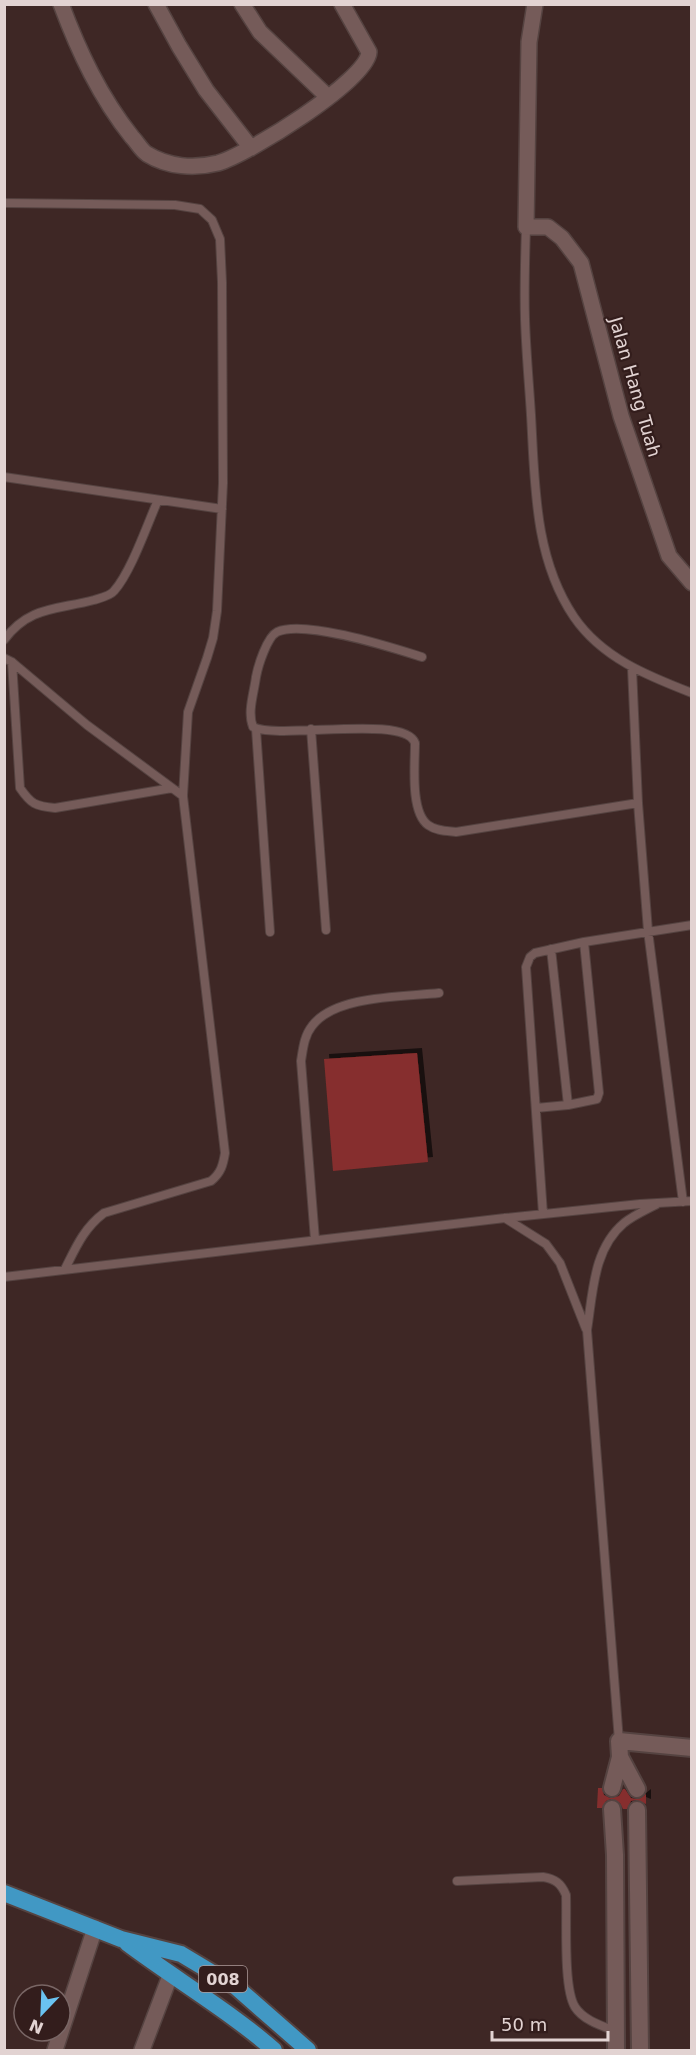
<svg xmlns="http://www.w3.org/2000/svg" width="696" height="2055" viewBox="0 0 696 2055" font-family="'DejaVu Sans',sans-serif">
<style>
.building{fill:#862e2d;filter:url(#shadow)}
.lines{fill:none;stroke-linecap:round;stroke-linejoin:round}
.service-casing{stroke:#554341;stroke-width:10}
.minor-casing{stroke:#554341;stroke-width:18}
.tertiary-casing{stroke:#554341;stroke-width:20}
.trunk-casing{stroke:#554341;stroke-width:20}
.service{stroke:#755b59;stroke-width:8}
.minor{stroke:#755b59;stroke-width:15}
.tertiary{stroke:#755b59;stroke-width:16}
.trunk{stroke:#4198c4;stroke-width:16}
.labels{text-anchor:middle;stroke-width:4.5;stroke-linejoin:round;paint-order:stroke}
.shield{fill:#331d1c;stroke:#ae9c9b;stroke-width:1.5}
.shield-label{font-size:16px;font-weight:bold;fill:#e2d3d2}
.street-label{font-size:18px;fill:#e2d3d2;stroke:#331d1c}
</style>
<defs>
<filter id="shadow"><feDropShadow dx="5" dy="-5" stdDeviation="0" flood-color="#0009"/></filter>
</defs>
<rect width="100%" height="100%" fill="#3e2725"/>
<path class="building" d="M417,1053L428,1162L333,1171L324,1059Z
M598,1788H602L604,1795L610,1798L619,1796L623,1789H625L631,1798L636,1799L641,1798L646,1794V1804L636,1800L631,1801L627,1809H623L620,1803L611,1799L606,1801L602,1808H597Z"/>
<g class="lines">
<g class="service-casing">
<path id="service" d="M4,203L175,205L200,209L212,220L220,239L222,282L223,483L217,611L213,638L207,658L188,712L183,796L225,1153C223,1165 221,1173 211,1181L104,1213C84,1228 76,1247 65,1269
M526,227C525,258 524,289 525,319C526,351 529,383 531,415C535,484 534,558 574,617C602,658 648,676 692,693
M4,477L222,509
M4,640C29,606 57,610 94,600C100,598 110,596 114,591C131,572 147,525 158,500
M422,657C393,648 304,619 277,632C267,637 258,666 256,677C254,693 247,712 253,727C280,740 405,714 415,743C415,764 410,812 428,825C436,831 447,831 456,832L638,803
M4,658L12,662L87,725L183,796
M12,662L20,788C31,804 35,806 55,808L172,788
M632,668L638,803L648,931L683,1202
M256,729L270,932
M311,729L326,930
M551,949L568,1105
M536,1108L568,1105L597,1099L599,1093L584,942
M543,1214L526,967L530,957L535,953L584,942L692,925
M505,1218L546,1244L560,1263L586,1329
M315,1240L301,1061C303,1049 304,1036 312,1026C335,995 404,997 439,993
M4,1277L505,1218L640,1204L692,1201
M619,1741L587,1330C593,1293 593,1249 624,1223C634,1215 646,1210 657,1204
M457,1881L543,1877C555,1879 561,1883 566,1895C567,1920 563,1988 575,2007C583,2020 602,2026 615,2031"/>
</g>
<g class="minor-casing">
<path id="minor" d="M61,4C79,52 100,97 132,137C137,142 141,150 147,154C168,167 194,169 218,163C247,155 367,81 369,52L342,4
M156,4L179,46L206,90L251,148
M242,4L260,32L328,97
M535,4L529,42L526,227H548L562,238L581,263L621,416L669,556L692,583
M55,2050L95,1928
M142,2050L170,1976"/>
</g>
<g class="tertiary-casing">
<path id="tertiary" d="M620,1757L637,1789
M612,1788L620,1757L619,1741L692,1748
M612,1809L615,1855L616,2050
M637,1810L640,2050"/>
</g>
<g class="trunk-casing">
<path id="trunk" d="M4,1893L121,1939L181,1954L236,1987L308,2050
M127,1943C175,1979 228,2010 274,2050"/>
</g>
<use href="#service" class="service"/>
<use href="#minor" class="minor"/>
<use href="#tertiary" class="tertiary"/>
<use href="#trunk" class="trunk"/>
</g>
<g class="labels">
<rect class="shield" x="199" y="1966" width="48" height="26" rx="4.5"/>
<g class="shield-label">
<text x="223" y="1985">008</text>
</g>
<g class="street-label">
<text transform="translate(635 387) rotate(74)" y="6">Jalan Hang Tuah</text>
</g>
</g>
<rect width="696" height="2055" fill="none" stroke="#e2d3d2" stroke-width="12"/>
<g transform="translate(42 2013) rotate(203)"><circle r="28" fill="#331d1c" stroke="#796665" stroke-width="1.5"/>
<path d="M0-4.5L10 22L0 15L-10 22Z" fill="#6ac3f1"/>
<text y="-9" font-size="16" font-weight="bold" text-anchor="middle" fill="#e2d3d2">N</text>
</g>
<path d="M492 2031v9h116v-9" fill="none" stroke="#e2d3d2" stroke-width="3"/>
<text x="501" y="2031" font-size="18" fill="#e2d3d2" stroke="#331d1c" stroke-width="4.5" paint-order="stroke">50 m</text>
</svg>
